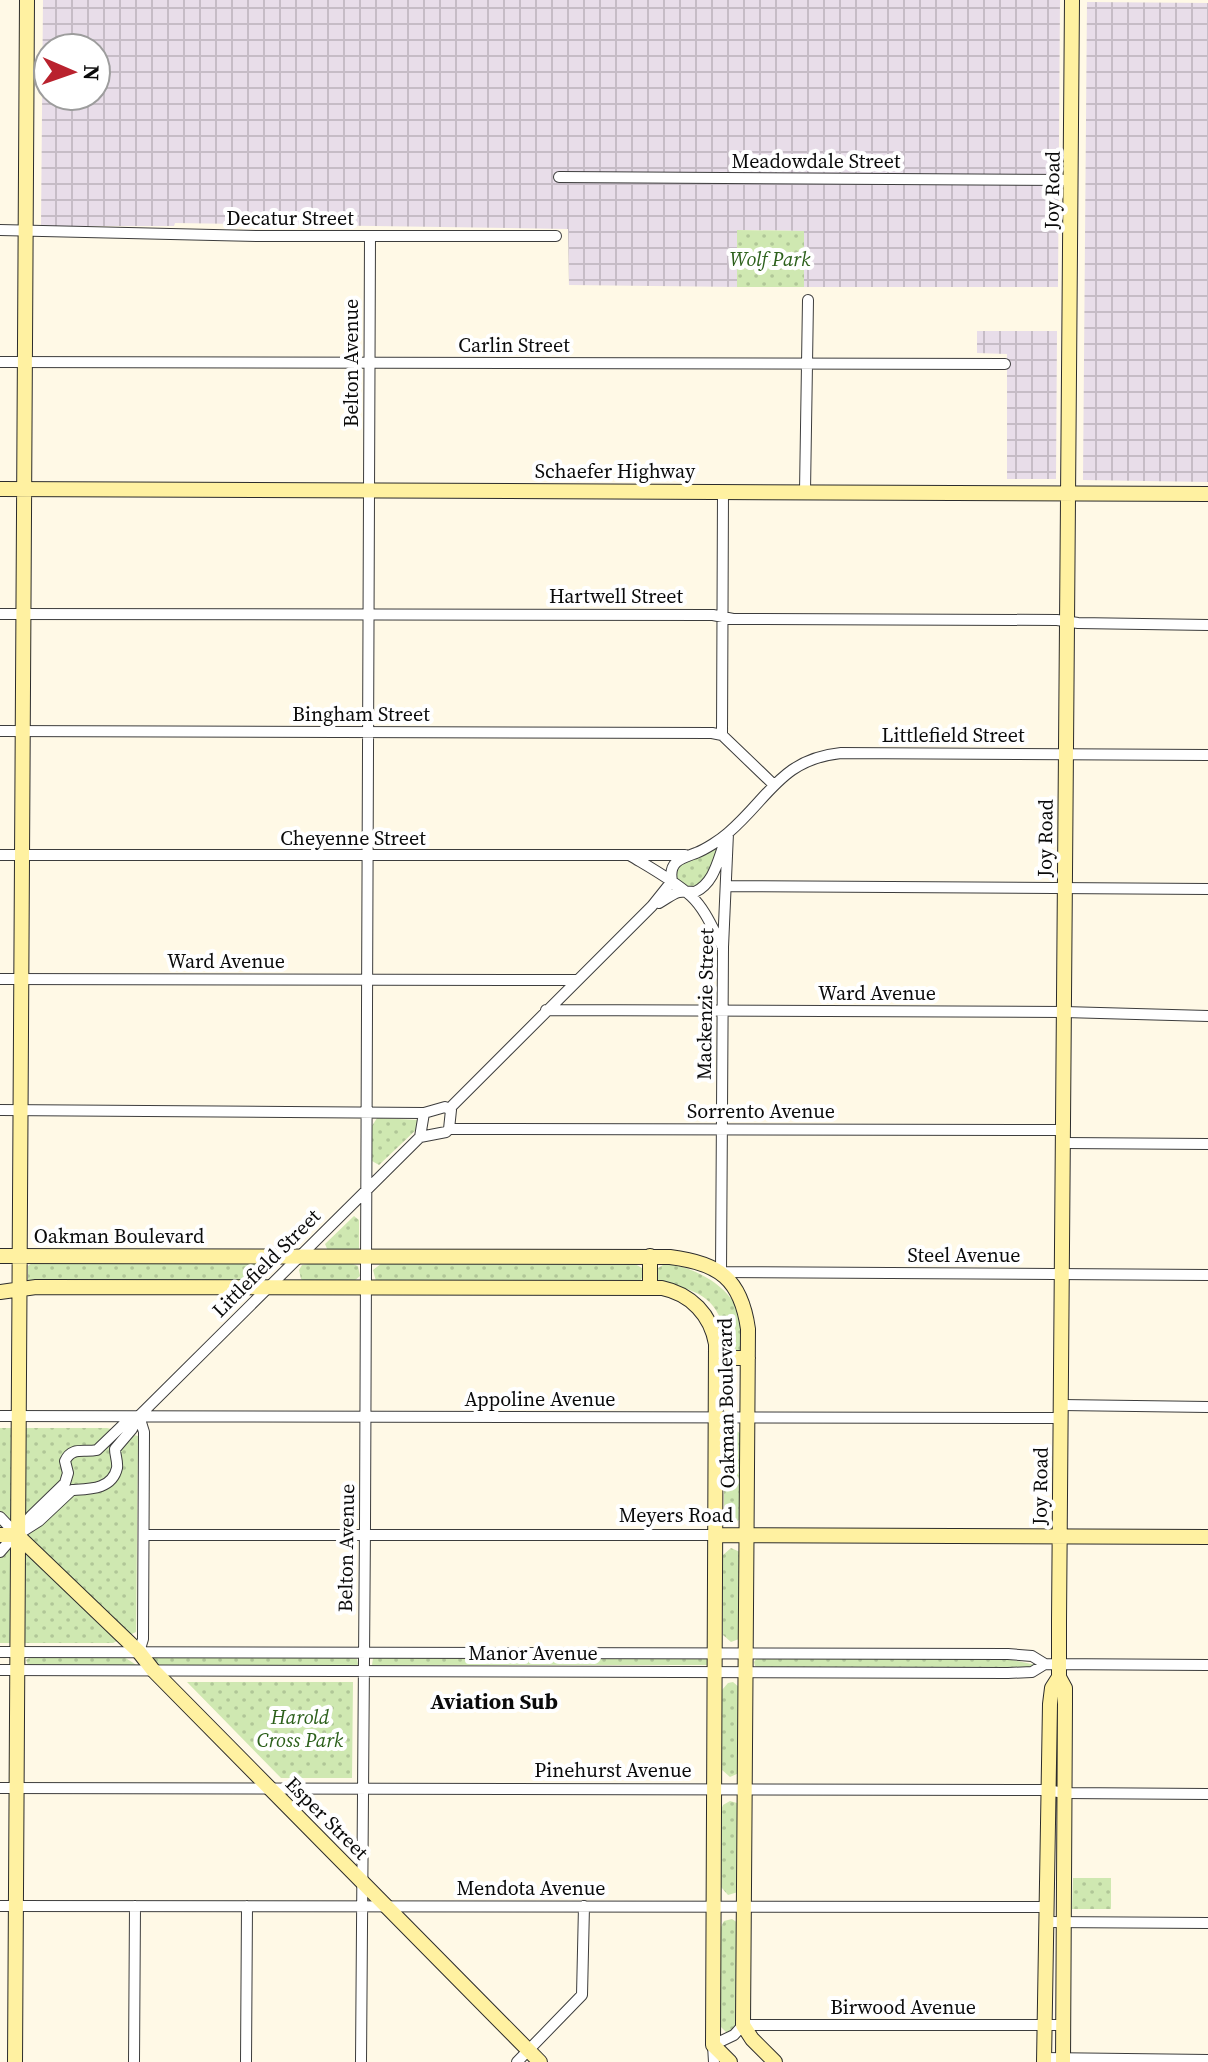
<svg xmlns="http://www.w3.org/2000/svg" width="1208" height="2062" viewBox="0 0 1208 2062" font-family="'Source Serif 4',serif">
<style>
.industrial{fill:url(#industrial-grid);fill-rule:evenodd}
.green{fill:url(#green-dots)}
.lines{fill:none;stroke-linecap:round;stroke-linejoin:round}
.street-casing{stroke:#3d3d3d;stroke-width:12}
.secondary-casing{stroke:#2c2c2c;stroke-width:16}
.street{stroke:#fff;stroke-width:10}
.secondary{stroke:#fff1a1;stroke-width:14}
.labels{text-anchor:middle;stroke-width:8;stroke-linejoin:round;paint-order:stroke}
.street-label{font-size:20px;fill:#0a0a0a;stroke:#fff}
.park-label{font-size:20px;font-style:italic;fill:#2c601b;stroke:#fff}
.neighbourhood-label{font-size:22px;font-weight:bold;fill:#0a0a0a;stroke:#fff}
</style>
<defs>
<pattern id="industrial-grid" width="8" height="8" patternUnits="userSpaceOnUse" patternTransform="scale(2)"><rect width="8" height="8" fill="#e8dde9"/><path d="M0 4h8M4 0v8" fill="none" stroke="#c6bcc6"/></pattern>
<pattern id="green-dots" width="8" height="8" patternUnits="userSpaceOnUse" patternTransform="scale(2)"><rect width="8" height="8" fill="#cfe8b1"/><path d="M2 2h.1M6 6h.1" fill="none" stroke="#b0c697" stroke-width="1.8" stroke-linecap="round"/></pattern>
</defs>
<rect width="100%" height="100%" fill="#fff9e6"/>
<path class="industrial" d="M43,0H1060L1058,287H804V231L737,230V287L569,285L568,229L175,223L174,226H41ZM48,48H96V96H48Z
M1087,2L1208,3V482L1083,480Z
M977,331H1057L1056,479H1007V354L977,353Z"/>
<path class="green" d="M737,230L804,231V287H737Z
M715,843L720,847C712,864 708,884 688,888L675,878L681,862L701,856Z
M377,1118L419,1120V1127L379,1165L372,1161V1126Z
M354,1216L359,1220V1249L355,1252L328,1251L325,1244Z
M32,1263L261,1264L268,1271L267,1277L262,1282H32L28,1280V1266Z
M382,1263L635,1264L642,1268V1278L639,1282L376,1281L373,1270Z
M666,1263C708,1270 754,1301 741,1350L729,1352C723,1344 725,1337 723,1327C714,1292 688,1289 659,1282L655,1270Z
M308,1264H353L358,1266L360,1276L353,1282H306L301,1279L299,1270L302,1265Z
M0,1428H107L138,1436L136,1632L113,1643H0Z
M736,1430L741,1434L740,1520L728,1523L724,1515V1437L727,1432Z
M731,1548L740,1552L739,1639L731,1642L723,1635V1555Z
M31,1657H124L138,1666L29,1667L26,1660Z
M151,1657H339L357,1659L358,1664L356,1667L161,1666Z
M379,1657L706,1658L709,1665H372L373,1658Z
M757,1658H1003L1036,1665L1032,1668H761L755,1666L754,1662Z
M187,1682H353L352,1778H281Z
M733,1682L740,1688L739,1773L730,1777L722,1770V1690L728,1683Z
M730,1801L737,1803L740,1809L738,1892L728,1895L721,1887V1810L723,1805Z
M1073,1878H1111V1909H1072Z
M732,1919L738,1923L739,2022L731,2032H726L720,2026V1929L724,1921Z"/>
<g class="lines">
<g class="street-casing">
<path id="street" d="M559,177L1072,180
M0,230L256,236H556
M0,362L1005,364
M723,491L722,735L773,784
M805,491L808,300
M0,614L713,615L733,619L1057,620L1078,623L1208,625
M0,731L712,733L722,735
M728,833L723,947L721,1272L1208,1275
M0,855H685
M631,856C651,868 673,880 691,896C705,909 713,929 722,946
M726,886L1208,889
M659,903C676,893 675,890 695,892C713,883 717,864 723,847
M0,979L576,980
M546,1010L1064,1012L1208,1016
M445,1107L451,1110L449,1129L446,1132L420,1137L424,1113Z
M449,1109L652,906L672,881C668,861 682,858 696,853C706,849 720,840 728,833C769,798 781,759 841,753L1208,755
M0,1110L424,1113
M449,1129L1064,1130
M1064,1143L1208,1144
M1062,1405L1208,1407
M0,1416L1062,1418
M0,1517L17,1535
M17,1535L39,1521L72,1490C88,1489 112,1490 117,1468C118,1462 115,1455 115,1449L132,1429L139,1416L420,1137
M144,1535H715
M0,1552L32,1515L65,1483L68,1473L65,1461C72,1446 84,1453 97,1450L124,1424L137,1417
M0,1652L1008,1654L1032,1656L1045,1664
M139,1652L143,1639L144,1432L139,1416
M0,1670L1008,1673L1032,1672L1045,1664L1208,1665
M0,1788L1047,1790L1064,1793L1208,1794
M0,1906L1046,1907
M1046,1922L1208,1923
M1044,2058L1208,2060
M134,2062L135,1906
M246,2062L247,1906
M361,2062L365,1526L370,236
M517,2062L582,1995L584,1906
M714,2062L713,2045L734,2035L743,2025H1062"/>
</g>
<g class="secondary-casing">
<path id="secondary" d="M0,489L1208,494
M0,1256L670,1257C719,1263 741,1279 748,1329L743,2025L752,2039L775,2062
M650,1288V1256
M0,1292L36,1287L662,1288C691,1294 711,1315 716,1344L713,2045L730,2062
M716,1358H748
M0,1535H17
M17,1535L139,1652L153,1670L540,2062
M715,1535L1208,1537
M15,2062L27,0
M1044,2062L1050,1704L1052,1688L1059,1677
M1063,2062L1065,1703V1688L1059,1677V1621L1072,0"/>
</g>
<use href="#street" class="street"/>
<use href="#secondary" class="secondary"/>
</g>
<g class="labels">
<g class="street-label">
<text x="816" y="168">Meadowdale Street</text>
<text transform="translate(1052 190) rotate(-89)" y="7">Joy Road</text>
<text x="290" y="225">Decatur Street</text>
<text x="514" y="352">Carlin Street</text>
<text transform="translate(351 363) rotate(-90)" y="7">Belton Avenue</text>
<text x="615" y="478">Schaefer Highway</text>
<text x="616" y="603">Hartwell Street</text>
<text x="361" y="721">Bingham Street</text>
<text x="953" y="742">Littlefield Street</text>
<text x="353" y="845">Cheyenne Street</text>
<text transform="translate(1045 838) rotate(-89)" y="7">Joy Road</text>
<text x="226" y="968">Ward Avenue</text>
<text x="877" y="1000">Ward Avenue</text>
<text transform="translate(705 1004) rotate(-89)" y="7">Mackenzie Street</text>
<text x="761" y="1118">Sorrento Avenue</text>
<text x="119" y="1243">Oakman Boulevard</text>
<text x="964" y="1262">Steel Avenue</text>
<text transform="translate(266 1263) rotate(-45)" y="7">Littlefield Street</text>
<text x="540" y="1406">Appoline Avenue</text>
<text transform="translate(726 1403) rotate(-91)" y="7">Oakman Boulevard</text>
<text transform="translate(1040 1486) rotate(-89)" y="7">Joy Road</text>
<text x="676" y="1522">Meyers Road</text>
<text transform="translate(346 1548) rotate(-89)" y="7">Belton Avenue</text>
<text x="533" y="1660">Manor Avenue</text>
<text x="613" y="1777">Pinehurst Avenue</text>
<text transform="translate(327 1818) rotate(45)" y="7">Esper Street</text>
<text x="531" y="1895">Mendota Avenue</text>
<text x="903" y="2014">Birwood Avenue</text>
</g>
<g class="park-label">
<text x="770" y="266">Wolf Park</text>
<text x="300" y="1724">Harold<tspan x="300" dy="23">Cross Park</tspan></text>
</g>
<g class="neighbourhood-label">
<text x="494" y="1709">Aviation Sub</text>
</g>
</g>
<g transform="translate(72 72) rotate(92)"><circle r="38" fill="#ffffff" stroke="#9d9d9d" stroke-width="2"/>
<path d="M0-6L14 30L0 20L-14 30Z" fill="#b9222e"/>
<text y="-12" font-size="22" font-weight="bold" text-anchor="middle" fill="#0a0a0a">N</text>
</g>
</svg>
